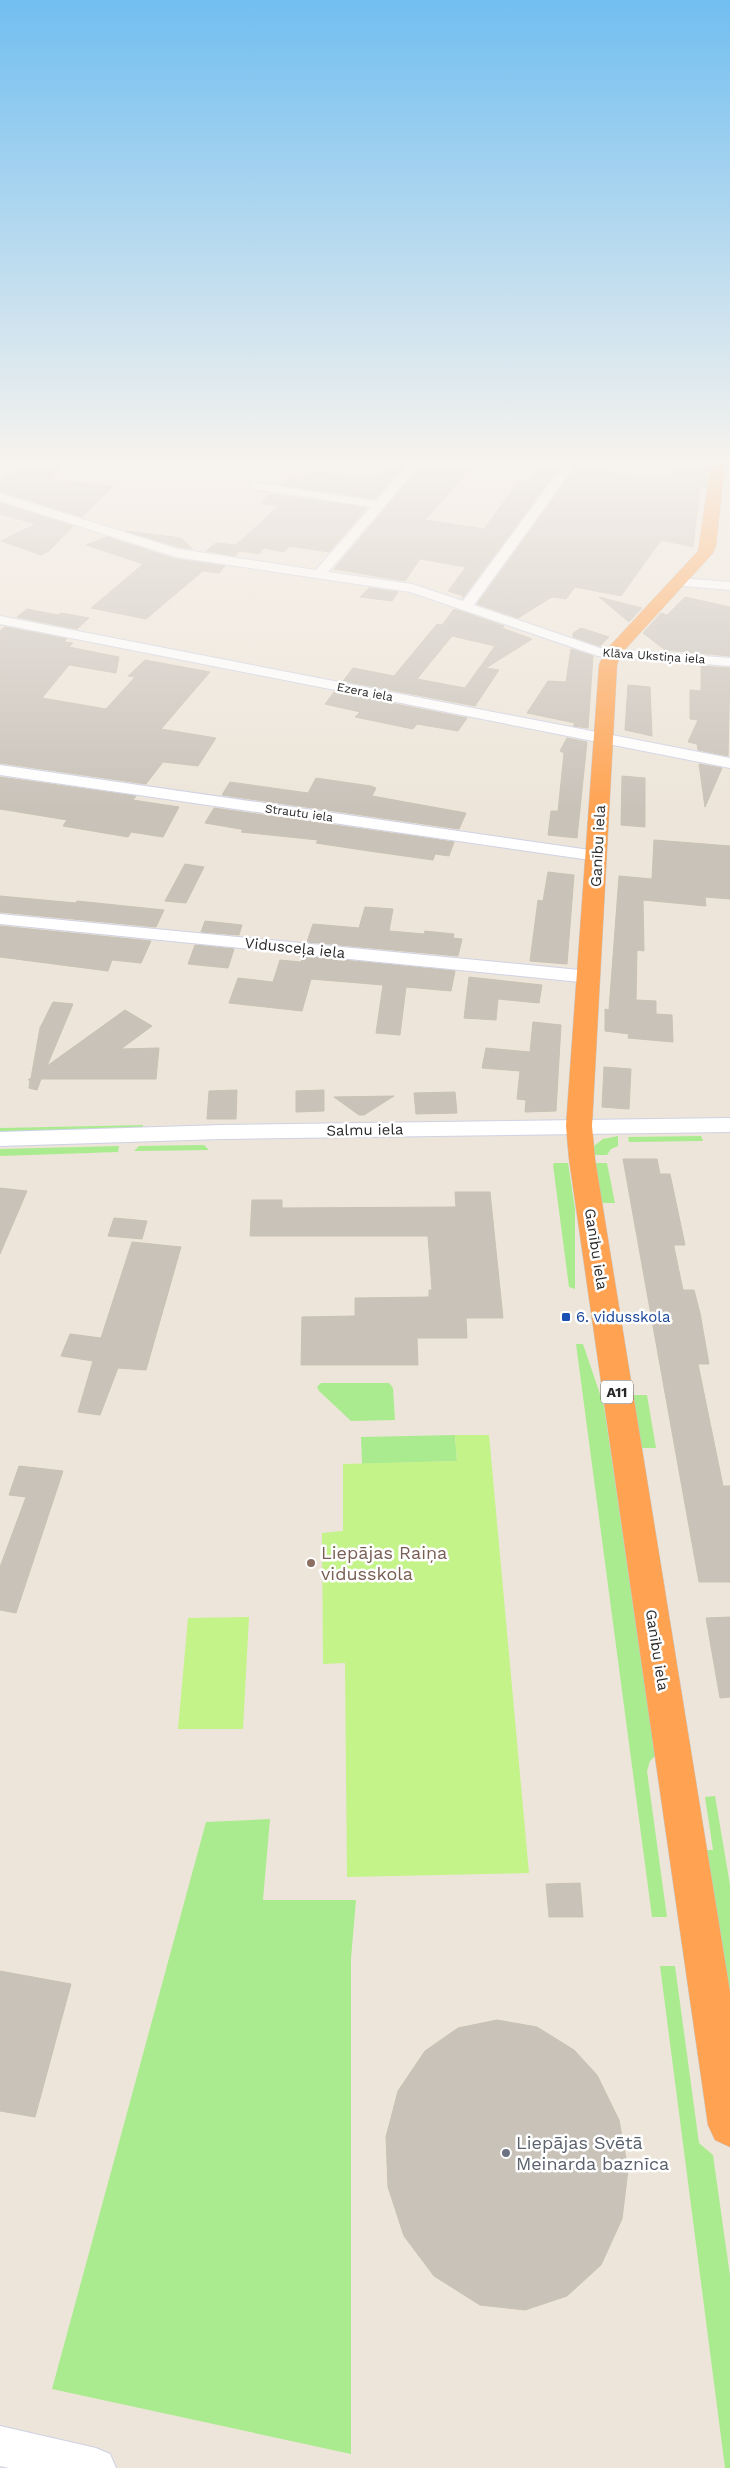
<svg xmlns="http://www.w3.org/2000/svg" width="730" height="2468" viewBox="0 0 730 2468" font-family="'Work Sans',sans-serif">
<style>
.green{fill:#abeb8f}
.pitch{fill:#c3f389}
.building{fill:#c8c2b9;stroke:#c9c2b3;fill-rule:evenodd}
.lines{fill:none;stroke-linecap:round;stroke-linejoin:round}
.minor-casing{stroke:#ced2e4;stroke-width:2}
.highway-casing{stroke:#c7c7c7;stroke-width:1}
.minor{fill:#fff;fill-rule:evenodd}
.highway{fill:#ffa352;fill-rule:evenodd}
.transit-dot{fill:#1a4fb4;stroke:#fff;stroke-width:2}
.education-dot{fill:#8d6e63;stroke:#fff;stroke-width:2}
.worship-dot{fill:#6b7280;stroke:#fff;stroke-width:2}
.labels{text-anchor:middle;stroke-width:5;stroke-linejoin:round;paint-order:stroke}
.far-street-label{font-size:12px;fill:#292929;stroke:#fff}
.shield{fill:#fff;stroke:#696969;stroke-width:1}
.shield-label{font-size:14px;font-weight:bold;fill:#292929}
.street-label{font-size:15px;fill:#292929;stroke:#fff}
.transit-label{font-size:15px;fill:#164399;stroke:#fff;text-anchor:start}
.near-education-label{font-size:18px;fill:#785e54;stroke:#fff;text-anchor:start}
.near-worship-label{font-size:18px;fill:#5b616d;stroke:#fff;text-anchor:start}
</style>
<rect width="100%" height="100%" fill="#ede5d9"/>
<path class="green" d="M143,1125V1128L0,1132V1128Z
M618,1136V1146L611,1149L607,1155H594V1146L603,1139Z
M701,1136L703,1141L629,1142L628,1137Z
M204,1145L209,1150L134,1151L139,1146Z
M119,1146L118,1152L0,1156V1149Z
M554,1163H568L575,1209V1289L569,1287L553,1165Z
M593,1163H607L615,1203H600Z
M576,1344H583L604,1406L655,1756L650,1761L647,1771L667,1917H652Z
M321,1383H389L393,1388L395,1420L351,1421L319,1391L317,1387Z
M630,1395H647L656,1448H639Z
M455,1435L457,1461L362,1464L361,1437Z
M715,1796L730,1885V2009L704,1850H713L705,1797Z
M270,1819L263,1900H356L351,1959V2454L52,2389L206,1822Z
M660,1966H675L699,2143L713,2155L730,2276V2468H725Z"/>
<path class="pitch" d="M455,1435H489L529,1873L347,1877L345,1663L323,1664L322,1533L343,1531V1464L457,1461Z
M249,1617L243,1729H178L188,1618Z"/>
<path class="building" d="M24,464H66L50,479L113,486L82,517L0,491V481Z
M387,464H406L375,499L282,485L290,478L301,480L310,471L374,478Z
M423,464L471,468L425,520L484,529L519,481L529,482L542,466L559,468L462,599L464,596L448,591L466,567L420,559L405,581L334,569Z
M670,464L709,465L706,488L700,487L693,547L661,540L621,596L575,587L566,599L552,597L518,618L477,604L574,470H578L580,467L646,477V475L670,477Z
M272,494L367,508L329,552L289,546L284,552L264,548L259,554L239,551L235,556L206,551L216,543L236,545L279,506L261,503Z
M0,503L73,526L49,551L41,555L1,541L36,524L0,514Z
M126,531L181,538L192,549L178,547Z
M107,537L175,559L225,566L219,573L203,571L146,619L91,608L143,564L86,545Z
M369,588L398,592L392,601L360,597Z
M599,597L642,608L629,622Z
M685,597L730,607V656L665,650L643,633L661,613L667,615Z
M27,609L58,615L61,613L89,618L77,629L17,617Z
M454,609L504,626L502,628L532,639L486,668L499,670L475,706L343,681L353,668L394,676L437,624L442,625ZM452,636L495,646L465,688L417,679Z
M5,627L67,639L64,642L73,643L69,647L119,657L116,673L69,665L42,698L106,709L135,677L128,676L145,660L210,672L161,729L216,738L198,766L163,762L146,784L0,763V631Z
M581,628L609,637L600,646L573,637V633Z
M571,649L593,656L588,728L573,726L575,723L527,713L548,681L566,682Z
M701,666L730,668L728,756L698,750L697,744L688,742L698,720L690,719V690L701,691Z
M628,685L650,687L652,736L625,730Z
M334,692L467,718L458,731L417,724L413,729L355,717L360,712L325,704Z
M567,738L587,742L577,838L548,835L551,811H558L564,753L560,751Z
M699,764L722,768L705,807Z
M622,776L645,778V827L621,825Z
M0,777L136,796L133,800L179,807L163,837L131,832L128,837L63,826L67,820L0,809Z
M316,778L371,786L376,788L372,796L466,813L459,829L222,795L230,782L308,793Z
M214,808L454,842L449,856L435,854L433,860L369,851L316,843L318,840L241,832L243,830L240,829L205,823Z
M654,840L730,846V899L705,897L706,906L643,900L644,951L637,950L636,1000L656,1001V1014L672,1015L673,1042L628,1038L629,1034L605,1031V1009L609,1010L619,876L652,879Z
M185,864L204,867L186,903L165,901Z
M548,872L574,875L567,964L530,961L538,900L543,901Z
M0,896L76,903L77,901L164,910L156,927L0,912Z
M365,907L393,909L389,931L424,934L425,931L454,934L453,938L462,939L458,956L307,942L313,924L359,928Z
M205,921L242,925L239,935L201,932Z
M0,926L151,941L141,963L112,960L108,971L0,957Z
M195,945L234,949L228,968L188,964Z
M303,956L455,971L451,991L406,987L400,1035L376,1033L383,985L311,979L302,1011L229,1003L238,978L273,982L280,960L301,962Z
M469,977L542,985L539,1003L498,999L496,1020L464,1018Z
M53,1002L73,1004L47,1066L125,1010L152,1026L121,1049L159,1048L156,1079H41L37,1090L29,1088L30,1080H28L31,1078L40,1028Z
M533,1022L561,1025L556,1111L525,1112L526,1100L517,1099L520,1071L482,1068L486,1048L530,1052Z
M604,1067L631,1069L629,1109L602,1107Z
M237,1090L236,1119H207L209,1091Z
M324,1090V1111L296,1112V1091Z
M455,1092L457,1113L416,1114L414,1093Z
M394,1096L364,1115H359L334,1097Z
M623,1159H657L660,1174H670L685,1245H674V1247L683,1290H694L700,1313L709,1364H698L723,1486H730V1582H699Z
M0,1188L27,1191L0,1254Z
M455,1192H490L503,1318H466L467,1338H417L418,1365H301L302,1317L355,1316V1298L429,1297V1290H432L428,1236H250L252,1200H282V1208L456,1207Z
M114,1218L147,1221L142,1239L108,1236Z
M132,1242L181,1247L146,1370L118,1368L100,1415L78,1412L93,1361L61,1356L70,1334L101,1338Z
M19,1466L63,1471L16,1613L0,1610V1567L26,1497L9,1495Z
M730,1617V1697L720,1698L706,1618Z
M580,1883L583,1917H549L546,1884Z
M0,1971L71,1984L35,2117L0,2111Z
M497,2020L537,2027L574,2050L597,2075L619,2120L628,2170L622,2219L601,2265L567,2296L525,2310L480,2305L434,2276L404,2236L388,2187L386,2137L398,2091L425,2051L458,2028Z"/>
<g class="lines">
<g class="minor-casing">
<path id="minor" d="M409,464H421L328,572L412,584L463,601L564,464H576L474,605L600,648L730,658V666L598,656L410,592L176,557L0,501V493L178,549L316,570L371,507L255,489L251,488V482L376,501Z
M679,578L730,582V590L674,585L672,582L674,579Z
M0,616L730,758V768L0,624Z
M0,765L597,851L603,852L606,856L603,860L597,861L0,775Z
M0,914L590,971L597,973L599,977L597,981L590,983L0,924Z
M730,1118V1132L222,1139L0,1146V1132L222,1125Z
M0,2426L96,2448L110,2454L116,2468H9L0,2466Z"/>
</g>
<g class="highway-casing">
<path id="highway" d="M711,464H725L716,546L713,553L620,655L617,665L592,1126L595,1159L730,1992V2147L715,2140L708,2125L569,1159L566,1126L599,665L606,650L698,551Z"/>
</g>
<use href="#minor" class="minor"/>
<use href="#highway" class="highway"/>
</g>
<linearGradient id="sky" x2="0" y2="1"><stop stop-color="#71bef0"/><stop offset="0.57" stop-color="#f7f3ee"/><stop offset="1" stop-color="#f7f3ee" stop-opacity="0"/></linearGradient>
<rect width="730" height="810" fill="url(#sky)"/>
<rect class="transit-dot" x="561" y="1312" width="10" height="10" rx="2.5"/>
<circle class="education-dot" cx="311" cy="1563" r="5"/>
<circle class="worship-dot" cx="506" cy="2153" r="5"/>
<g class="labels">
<g class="far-street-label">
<text transform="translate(654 656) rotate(4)" y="4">Klāva Ukstiņa iela</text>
<text transform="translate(365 692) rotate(11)" y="4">Ezera iela</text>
<text transform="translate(299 813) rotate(8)" y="4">Strautu iela</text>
</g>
<rect class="shield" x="601" y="1380.5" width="32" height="23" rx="4"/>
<g class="shield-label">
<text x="617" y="1397">A11</text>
</g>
<g class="street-label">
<text transform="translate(598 846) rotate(-87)" y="5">Ganību iela</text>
<text transform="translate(295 948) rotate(6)" y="5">Vidusceļa iela</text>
<text transform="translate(365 1130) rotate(-1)" y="5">Salmu iela</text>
<text transform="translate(596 1249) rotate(81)" y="5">Ganību iela</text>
<text transform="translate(657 1650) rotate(81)" y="5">Ganību iela</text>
</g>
<g class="transit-label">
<text x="576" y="1322">6. vidusskola</text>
</g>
<g class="near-education-label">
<text x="321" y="1559">Liepājas Raiņa<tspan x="321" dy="21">vidusskola</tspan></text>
</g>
<g class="near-worship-label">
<text x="516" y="2149">Liepājas Svētā<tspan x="516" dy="21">Meinarda baznīca</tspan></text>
</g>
</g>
</svg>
